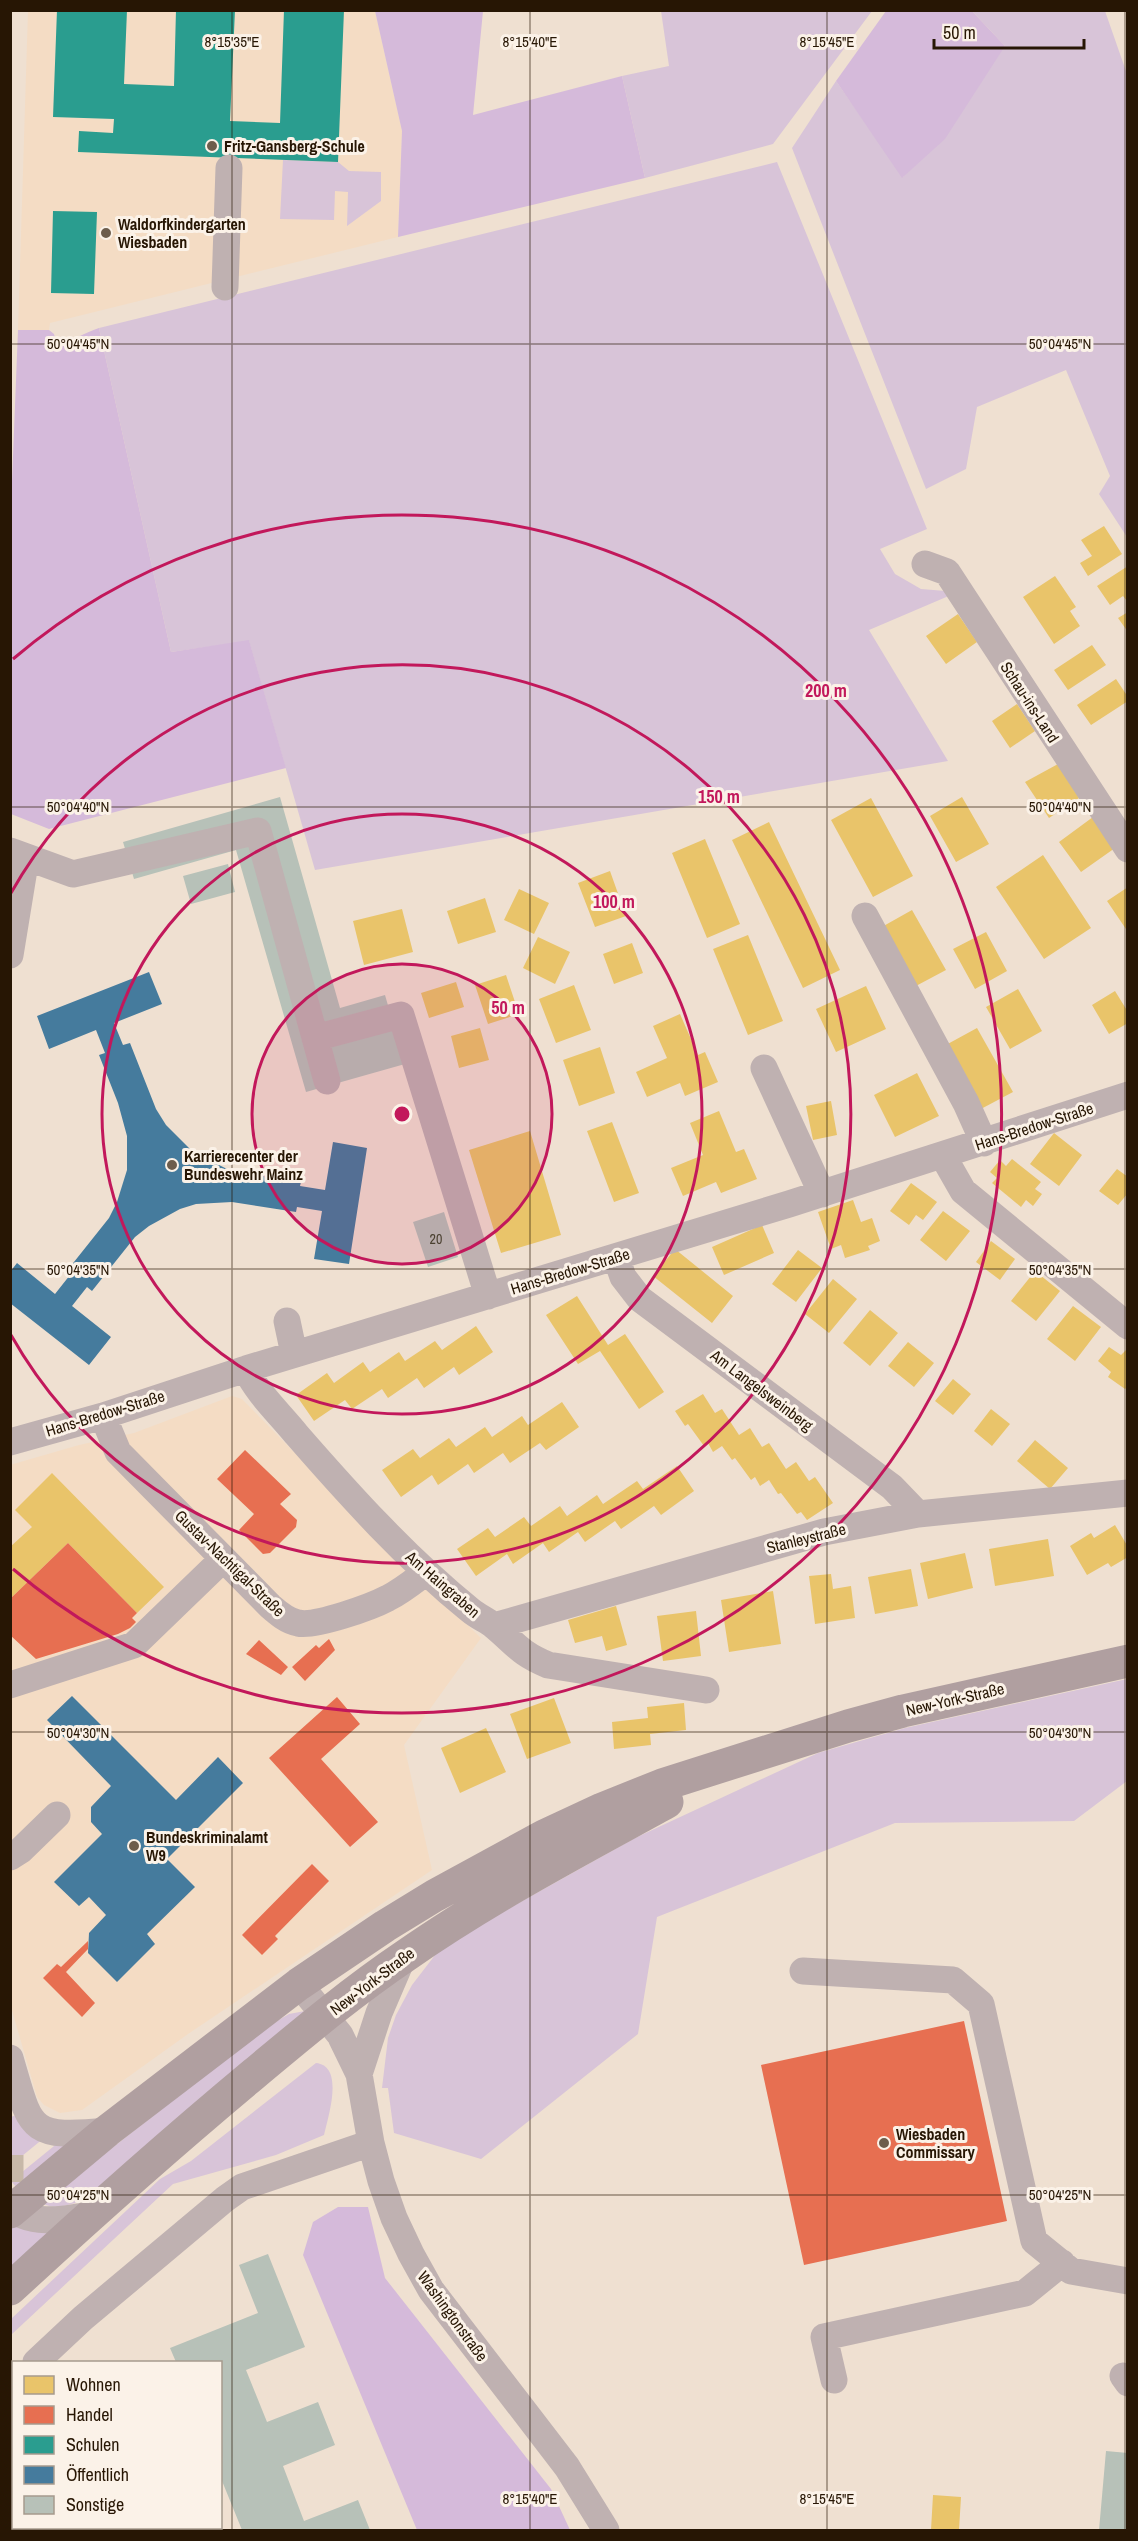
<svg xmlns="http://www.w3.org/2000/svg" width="1138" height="2541" viewBox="0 0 1138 2541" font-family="'Archivo Narrow',sans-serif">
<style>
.built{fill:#f4dcc4}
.green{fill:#d8c4d8}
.forest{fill:#d5bada}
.homes{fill:#e9c46a}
.shops{fill:#e76f51}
.schools{fill:#2a9d8f}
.public{fill:#457b9d}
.building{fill:#b7c1b8}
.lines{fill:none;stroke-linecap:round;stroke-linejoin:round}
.minor-tunnel{stroke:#c7b8a8;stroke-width:27;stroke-dasharray:27 14;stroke-linecap:butt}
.minor{stroke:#bfb1b1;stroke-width:27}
.major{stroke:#b09fa0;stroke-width:33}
.ticks{fill:none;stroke:#271604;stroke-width:1.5;stroke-opacity:0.45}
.ring{fill:none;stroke:#c2185b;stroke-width:3}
.poi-dot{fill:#6d5d4c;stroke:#fbf2e8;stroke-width:2}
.labels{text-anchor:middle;stroke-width:6;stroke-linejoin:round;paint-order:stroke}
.number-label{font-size:14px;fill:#4b4131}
.poi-label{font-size:16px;font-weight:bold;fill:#271604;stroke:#fbf2e8;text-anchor:start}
.street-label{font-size:16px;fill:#271604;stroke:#fbf2e8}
.ticks-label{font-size:15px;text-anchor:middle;fill:#271604;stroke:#fbf2e8;stroke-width:6;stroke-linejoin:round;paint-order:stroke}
.centre{fill:#c2185b;stroke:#fbf2e8;stroke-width:3}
.ring-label{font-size:18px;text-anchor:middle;font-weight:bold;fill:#c2185b;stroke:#fbf2e8;stroke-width:6;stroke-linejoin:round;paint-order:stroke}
</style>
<rect width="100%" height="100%" fill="#efe0d1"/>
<path class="built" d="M28,11H375L402,131L398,237L50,323L49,330H18Z
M232,1396L242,1399L388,1548L481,1638L404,1745L432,1870L188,2034L82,2110L60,2113L44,2105L37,2097L11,2007L10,1465L79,1445L134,1433Z"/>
<path class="green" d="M661,11H872L773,144L645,178L622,76L669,66Z
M972,11H1105L1127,74V537L1099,494L1110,476L1066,370L977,407L966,469L926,489L792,148L836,81L903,177L1005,46Z
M283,160L338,162L349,171L381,172V201L347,226L348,192L335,191L334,220L280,219Z
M777,162L927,529L880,549L895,574L921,589L958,592L869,630L948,761L315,870L249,641L171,652L99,328Z
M1127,1679V1781L1074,1821L895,1823L657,1917L638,2034L481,2159L394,2133L388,2088H382L388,2038L396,2015L412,1985L442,1946L635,1838L818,1753L905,1728Z
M305,2011L86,2199C73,2204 54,2211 42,2203L265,2028L289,2014Z
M316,2063C345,2066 328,2117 324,2135L276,2155L173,2184L11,2335V2319L160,2179L191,2161Z
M19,2114L44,2138L11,2165V2117Z
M59,2142L68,2143L17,2188L11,2181Z
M23,2219L59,2226L11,2272V2229Z"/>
<path class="forest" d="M375,11H483L473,115L622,76L645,178L398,237L402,131Z
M886,11H972L1005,46L945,139L902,178L836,81Z
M99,328L171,652L249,640L286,768L49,829L11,814L10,532L18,330H49L54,334L57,345C72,341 84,333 99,328Z
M338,2207H368L385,2278L551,2489L570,2530H417L303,2255L313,2222Z"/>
<path class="homes" d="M1104,526L1122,554L1088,576L1080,563L1092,556L1081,540Z
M1128,566V602L1123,596L1110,605L1097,586Z
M1055,576L1076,607L1070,611L1080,626L1054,644L1023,597Z
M1128,612V632L1118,618Z
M958,614L977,642L946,664L926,636Z
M1092,645L1106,665L1068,690L1054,670Z
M1116,679L1128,697V701L1091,725L1077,705Z
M1017,704L1035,731L1010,748L992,721Z
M1058,764L1079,798L1049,818L1025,782Z
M962,797L989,844L956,862L930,816Z
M871,798L913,876L873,897L831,820Z
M1093,817L1115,848L1081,872L1059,842Z
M769,822L840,970L803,988L732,840Z
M705,839L740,924L707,938L672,853Z
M1043,855L1091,928L1044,959L996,887Z
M610,871L626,916L595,927L578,883Z
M1128,887V932L1107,901Z
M519,889L549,903L534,934L504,920Z
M485,898L496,932L458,944L447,911Z
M402,909L413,952L364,965L353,921Z
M912,910L946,970L914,987L880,928Z
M986,932L1007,971L975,989L953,949Z
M748,935L783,1021L748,1035L713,949Z
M538,937L570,952L555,984L523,968Z
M632,943L643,973L614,984L603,954Z
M506,975L519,1014L488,1024L475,985Z
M456,982L464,1007L429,1018L421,993Z
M574,985L591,1030L556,1043L539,999Z
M866,986L886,1029L836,1052L816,1009Z
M1018,989L1042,1031L1010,1049L986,1007Z
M1115,991L1128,1012V1023L1109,1034L1092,1005Z
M680,1014L698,1055L705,1052L718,1082L685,1096L680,1083L647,1097L636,1072L667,1058L653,1026Z
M480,1028L489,1060L459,1068L451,1036Z
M977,1028L1013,1092L979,1110L944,1046Z
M600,1047L615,1093L579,1106L563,1060Z
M917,1073L939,1116L895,1137L874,1095Z
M831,1101L837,1135L813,1140L806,1106Z
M719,1111L736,1152L744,1149L757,1179L721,1193L716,1182L683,1196L671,1168L703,1155L690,1123Z
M612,1122L639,1193L614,1202L587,1131Z
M530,1131L561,1235L501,1253L469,1150Z
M1054,1133L1082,1155L1059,1186L1030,1164Z
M1012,1159L1041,1182L1035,1189L1042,1194L1033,1206L1026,1200L1021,1207L992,1183L997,1178L990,1172L1000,1160L1006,1166Z
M1117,1169L1128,1177V1193L1118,1205L1099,1191Z
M911,1183L937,1202L923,1220L916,1215L909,1225L890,1211Z
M853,1200L861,1222L872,1218L880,1241L868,1246L870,1250L845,1258L841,1245L831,1249L818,1212Z
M943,1211L970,1231L946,1261L920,1240Z
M762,1225L774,1253L724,1275L712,1247Z
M991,1241L1015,1259L1000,1280L976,1262Z
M675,1249L733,1296L712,1323L653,1276Z
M798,1250L822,1268L796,1302L772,1284Z
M1035,1271L1060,1291L1036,1321L1011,1301Z
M833,1279L857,1299L829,1333L805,1314Z
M577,1296L608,1345L625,1334L664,1392L639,1409L600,1351L578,1364L546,1315Z
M1073,1306L1101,1327L1075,1361L1047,1339Z
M870,1310L898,1333L870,1366L843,1343Z
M476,1326L493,1352L459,1375L454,1367L424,1388L417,1378L388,1398L382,1389L352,1409L345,1400L314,1421L296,1395L327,1373L334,1383L363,1362L370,1372L399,1352L405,1361L435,1341L442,1350Z
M908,1342L934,1363L914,1387L888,1366Z
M1109,1347L1121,1355L1128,1348V1386L1125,1389L1108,1377L1111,1372L1098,1361Z
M953,1379L971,1394L953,1415L935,1401Z
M703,1394L715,1413L722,1409L739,1435L750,1428L762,1447L769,1443L786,1469L796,1462L809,1481L815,1477L833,1503L807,1520L801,1512L797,1514L781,1493L778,1494L769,1480L760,1486L755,1477L751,1480L735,1458L732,1460L722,1446L713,1452L708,1443L704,1446L688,1424L685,1426L675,1411Z
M562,1402L579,1427L546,1450L540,1443L510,1463L503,1453L474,1473L468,1464L438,1485L432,1475L401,1497L382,1470L413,1449L420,1458L449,1438L456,1447L485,1427L492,1437L522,1416L528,1425Z
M991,1409L1010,1424L992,1446L974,1431Z
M1035,1440L1068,1468L1050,1489L1017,1461Z
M677,1466L694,1491L661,1515L654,1506L621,1529L615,1521L585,1542L578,1532L549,1552L543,1543L513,1564L507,1554L476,1576L457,1549L488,1528L495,1537L524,1517L531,1526L560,1506L567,1516L597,1495L603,1504L637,1481L643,1489Z
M52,1473L164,1587L137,1613L68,1543L10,1599V1547L32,1527L15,1510Z
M1115,1525L1128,1547V1557L1111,1567L1108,1563L1087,1575L1070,1546L1091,1533L1094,1538Z
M1048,1539L1054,1576L995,1586L989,1549Z
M965,1553L973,1588L928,1599L920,1563Z
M911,1569L918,1606L875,1614L868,1577Z
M831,1574L833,1589L851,1586L855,1618L815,1624L809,1576Z
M773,1591L781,1644L729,1652L721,1600Z
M616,1606L627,1645L606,1651L602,1636L575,1643L568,1620Z
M696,1611L701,1656L663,1661L657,1616Z
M554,1698L571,1743L527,1759L510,1714Z
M684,1703L686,1730L650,1734L651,1745L614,1749L612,1722L648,1718L647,1707Z
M486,1728L506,1772L460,1793L441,1748Z
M933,2495L961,2497L959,2530H931Z"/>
<path class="shops" d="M245,1450L291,1494L280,1504L297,1520L296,1527L270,1553L263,1554L239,1530L254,1514L217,1479Z
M68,1543L137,1613L132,1618L136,1622L130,1628L118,1634L36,1659L10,1635V1599Z
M329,1639L335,1650L305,1681L292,1667L316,1645L319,1648Z
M259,1640L288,1667L281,1675L246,1654Z
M337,1697L360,1724L321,1759L378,1822L350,1847L269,1758Z
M312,1864L329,1881L275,1936L278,1939L262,1955L242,1935Z
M88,1941V1949L66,1972L95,2003L82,2017L43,1978L57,1964L61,1967Z
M964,2021L1007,2221L804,2265L761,2065Z"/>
<path class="schools" d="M57,10H127L124,84L174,86L176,10H235L230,121L280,123L284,10H344L338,162L78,152L79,131L113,133L114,119L53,117Z
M53,211L97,212L94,294L51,293Z"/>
<path class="public" d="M149,972L162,1004L114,1023L123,1045L130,1043L156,1109L166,1125L193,1152L227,1169L301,1182L300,1186L325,1190L333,1142L367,1148L349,1264L314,1259L322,1211L297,1207L296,1212L232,1202L196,1204L180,1209L149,1226L135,1237L92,1291L87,1287L72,1306L111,1337L89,1365L10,1303V1272L17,1263L55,1294L70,1275L66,1272L109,1218L117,1202L127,1170V1136L118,1103L99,1055L105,1053L96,1030L49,1049L37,1016Z
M72,1696L176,1800L218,1757L243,1783L167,1859L195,1887L147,1934L155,1944L117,1982L88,1953L89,1933L106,1915L89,1897L79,1906L54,1882L102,1834L91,1822V1807L111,1786L47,1720Z"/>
<path class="building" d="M280,797L340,1008L385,995L405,1064L306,1092L236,850L134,879L123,842Z
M228,864L235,892L191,904L183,876Z
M444,1212L458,1257L428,1267L413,1222Z
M268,2254L305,2347L246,2370L267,2422L318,2402L335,2445L283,2466L304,2521L358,2500L370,2530H242L220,2476V2362H176L170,2348L258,2313L239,2265Z
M1106,2451L1128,2453V2530H1099Z"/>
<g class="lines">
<path class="minor-tunnel" d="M10,2155V2194"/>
<path class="minor" d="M225,287L229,168
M925,564L947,572L1128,849
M10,851L73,874L258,831L327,1081
M865,916L966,1103L984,1143
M10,955L26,857
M315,1038L401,1015L488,1296
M764,1068L822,1194
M943,1156L963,1191L1128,1326
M616,1257L623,1277L640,1299L892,1487L918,1514
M287,1321L294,1354
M246,1369C257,1393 279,1413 296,1434C350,1496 406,1558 470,1610C477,1616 486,1620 493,1625C516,1644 519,1653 548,1665L706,1690
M103,1416L118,1452L270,1606C278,1613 287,1621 298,1623C315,1627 371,1607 388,1598C402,1591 414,1581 426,1572
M10,1442L103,1416L246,1369L789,1204L1128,1095
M494,1626L824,1532L918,1514L1128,1493
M10,1685L134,1645L223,1559
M10,1857L21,1850L57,1815
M803,1971L953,1980L981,2004L1034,2241L1071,2271L1128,2281
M299,1984L340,2035L359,2074L371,2143L381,2181L394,2218L411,2254L431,2290L567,2467L606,2530
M10,2058C31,2129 27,2139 107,2131
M359,2074L379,2013L403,1957
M10,2206C27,2227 67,2219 90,2215
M36,2362L83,2318L225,2199L242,2187L371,2143
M1123,2376L1128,2383
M834,2380L824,2337L1025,2293L1062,2263
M10,2389L14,2386"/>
<path class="major" d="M10,2212L107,2131L299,1984L385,1926L434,1896L544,1836L602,1809L662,1785L848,1726L903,1711L1128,1661
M10,2289C90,2215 171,2143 255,2073C303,2033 353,1991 405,1956C488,1898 578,1851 667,1802"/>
</g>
<path class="ticks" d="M232,10V2530M530,10V2530M827,10V2530M1125,10V2530M10,344H1128M10,807H1128M10,1269H1128M10,1732H1128M10,2195H1128"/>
<circle cx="402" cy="1114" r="150" fill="#c2185b" fill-opacity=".12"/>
<g class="ring">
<circle cx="402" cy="1114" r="150"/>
<circle cx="402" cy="1114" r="300"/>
<path d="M11 893A449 449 0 1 1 11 1335"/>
<path d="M13 659A599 599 0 1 1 13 1569"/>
</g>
<g class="poi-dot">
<circle cx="212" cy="146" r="6"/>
<circle cx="106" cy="233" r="6"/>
<circle cx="172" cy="1165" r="6"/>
<circle cx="134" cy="1846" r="6"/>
<circle cx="884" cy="2143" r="6"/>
</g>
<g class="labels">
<g class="number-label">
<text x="436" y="1244">20</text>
</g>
<g class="poi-label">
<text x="224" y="152">Fritz-Gansberg-Schule</text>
<text x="118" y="230">Waldorfkindergarten<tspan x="118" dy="18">Wiesbaden</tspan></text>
<text x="184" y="1162">Karrierecenter der<tspan x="184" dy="18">Bundeswehr Mainz</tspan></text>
<text x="146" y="1843">Bundeskriminalamt<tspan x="146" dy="18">W9</tspan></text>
<text x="896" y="2140">Wiesbaden<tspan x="896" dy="18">Commissary</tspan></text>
</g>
<g class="street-label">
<text transform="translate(1030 702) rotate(57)" y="6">Schau-ins-Land</text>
<text transform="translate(1034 1126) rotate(-18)" y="6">Hans-Bredow-Straße</text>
<text transform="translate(570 1271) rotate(-17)" y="6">Hans-Bredow-Straße</text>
<text transform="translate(762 1390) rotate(37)" y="6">Am Langelsweinberg</text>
<text transform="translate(105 1413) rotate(-17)" y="6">Hans-Bredow-Straße</text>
<text transform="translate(806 1538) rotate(-14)" y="6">Stanleystraße</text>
<text transform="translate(230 1563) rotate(44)" y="6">Gustav-Nachtigal-Straße</text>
<text transform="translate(443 1584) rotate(41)" y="6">Am Haingraben</text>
<text transform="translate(955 1699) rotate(-13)" y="6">New-York-Straße</text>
<text transform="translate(372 1981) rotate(-37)" y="6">New-York-Straße</text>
<text transform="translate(453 2316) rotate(54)" y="6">Washingtonstraße</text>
</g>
</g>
<g class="ticks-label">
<text x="232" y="47">8°15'35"E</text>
<text x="530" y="47">8°15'40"E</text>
<text x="827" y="47">8°15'45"E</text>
<text x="78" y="349">50°04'45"N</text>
<text x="1060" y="349">50°04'45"N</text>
<text x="78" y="812">50°04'40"N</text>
<text x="1060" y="812">50°04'40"N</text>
<text x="78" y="1275">50°04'35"N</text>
<text x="1060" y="1275">50°04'35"N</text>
<text x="78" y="1738">50°04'30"N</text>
<text x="1060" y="1738">50°04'30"N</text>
<text x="78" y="2200">50°04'25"N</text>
<text x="1060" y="2200">50°04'25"N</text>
<text x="530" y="2504">8°15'40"E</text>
<text x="827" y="2504">8°15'45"E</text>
</g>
<circle cx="402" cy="1114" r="9" class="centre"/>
<g class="ring-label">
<text x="826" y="697">200 m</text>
<text x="719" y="803">150 m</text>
<text x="614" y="908">100 m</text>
<text x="508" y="1014">50 m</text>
</g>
<rect width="1138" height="2541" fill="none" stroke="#271604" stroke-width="24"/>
<rect x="12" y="2361" width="210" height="168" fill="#fbf2e8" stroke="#a69a8d" stroke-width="1.5"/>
<rect x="24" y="2376" width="30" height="18" fill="#e9c46a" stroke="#a69a8d" stroke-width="1.5"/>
<text x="66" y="2391" font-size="18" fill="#271604">Wohnen</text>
<rect x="24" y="2406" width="30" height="18" fill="#e76f51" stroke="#a69a8d" stroke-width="1.5"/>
<text x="66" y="2421" font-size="18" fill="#271604">Handel</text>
<rect x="24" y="2436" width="30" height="18" fill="#2a9d8f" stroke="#a69a8d" stroke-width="1.5"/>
<text x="66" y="2451" font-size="18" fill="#271604">Schulen</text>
<rect x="24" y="2466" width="30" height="18" fill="#457b9d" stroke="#a69a8d" stroke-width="1.5"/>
<text x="66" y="2481" font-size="18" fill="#271604">Öffentlich</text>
<rect x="24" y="2496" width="30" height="18" fill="#b7c1b8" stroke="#a69a8d" stroke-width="1.5"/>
<text x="66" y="2511" font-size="18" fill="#271604">Sonstige</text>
<path d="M934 39v9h150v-9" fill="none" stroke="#271604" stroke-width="3"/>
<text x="943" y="39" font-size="18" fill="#271604" stroke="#fbf2e8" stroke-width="4.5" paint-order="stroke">50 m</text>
</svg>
